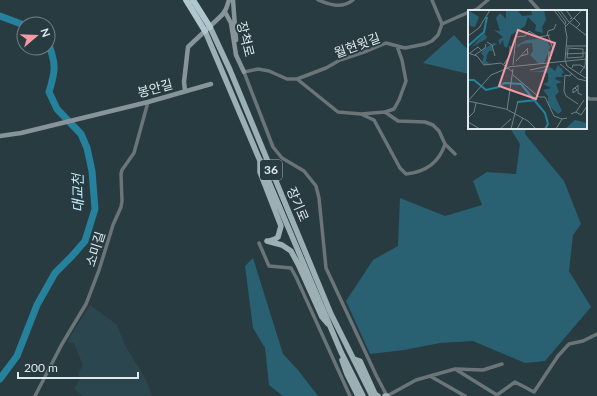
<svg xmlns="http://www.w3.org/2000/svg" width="597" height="396" viewBox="0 0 597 396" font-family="Lato,'Noto Sans KR',sans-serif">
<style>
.built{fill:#2c4650}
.green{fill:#296173}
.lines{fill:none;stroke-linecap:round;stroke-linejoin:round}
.river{stroke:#25819c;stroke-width:7}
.street{stroke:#6b7477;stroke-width:3.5}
.secondary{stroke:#87959a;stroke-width:4.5}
.primary{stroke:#9cafb5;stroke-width:5.5}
.highway{stroke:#b0c6ce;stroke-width:6}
.labels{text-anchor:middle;stroke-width:4;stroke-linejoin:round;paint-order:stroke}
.shield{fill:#283b41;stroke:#a7b5b9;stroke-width:1}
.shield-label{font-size:12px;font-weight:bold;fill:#dee9ed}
.street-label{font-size:13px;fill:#dee9ed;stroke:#283b41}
.water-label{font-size:14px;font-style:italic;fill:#bfe9f9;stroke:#283b41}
.inset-river{fill:none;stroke:#25819c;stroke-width:2}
.inset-road{fill:none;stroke:#718186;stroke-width:1}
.view{fill:#f49aa5;fill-opacity:0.15;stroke:#f49aa5;stroke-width:2}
.inset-edge{fill:none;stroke:#dee9ed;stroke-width:2}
</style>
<rect width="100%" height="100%" fill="#283b41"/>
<path class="built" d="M90,305L117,325L125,345L146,380L152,396H83L74,389L81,378L78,375L83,365L74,343L67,342Z"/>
<path class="green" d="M454,35L464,46L469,50V74L423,63Z
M510,128H526L525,134L564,181L581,224L573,235L569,271L591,307L545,361L525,363L473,341L440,343L404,350L370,354L346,301L373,260L398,246L400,198L445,216L482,205L473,181L487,172L516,174L520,144Z
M253,258L283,354L298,370L318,396H283L269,385L265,348L253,328L245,266Z"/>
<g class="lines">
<path class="river" d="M0,16L24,25
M0,379L17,356L37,305L55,273L72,256L85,241L95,209L92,171L87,148L81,134L57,109L49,92C56,70 56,64 48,42"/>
<path class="street" d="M318,0C330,5 342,9 353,0
M432,0L442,24
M530,0L540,11
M472,11L477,9L488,0
M297,79L338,112L361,114L385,112L398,121L425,122L433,125L439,131L445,144L455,154
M586,97L590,99H597
M385,112L394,109L399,100L406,81L402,60L397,46
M363,115L374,120L400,168L406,174C426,172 439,163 445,144
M259,243L269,266L291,268L296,277L350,396
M455,369L497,395L515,382L534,392L558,356L569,344L583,341L597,334
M430,376L465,396
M35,396L62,344L86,304L99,270L113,225L121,207L122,201L121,174L122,170L134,153L148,102
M387,396L376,375L326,268L319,198L316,186L304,171L282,158L273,147L244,72L258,69L269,71L287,79H297L326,68L340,60L367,51L386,43L405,48L425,44L432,41L438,35L442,24L469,12
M387,396L416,380L455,369L483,370L502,364"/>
<path class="secondary" d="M233,0L236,40
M225,12L231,23L236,55L244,72
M185,91L184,82L188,47L222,15L226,9L229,0
M0,136L21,133L148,102L211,84"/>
<path class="primary" d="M210,27L230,70L331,314L372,396
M205,31L341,352L363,396
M260,160V172L281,226L278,237L275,239L269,241
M267,241L282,245L291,251L299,266L322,317L328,324
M354,359L360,361L375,394L378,396
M342,360L347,374L358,396
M385,396H387"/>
<path class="highway" d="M186,0L205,31
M193,0L210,27"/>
</g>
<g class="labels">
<rect class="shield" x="260" y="160" width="22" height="20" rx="3"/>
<g class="shield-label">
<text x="271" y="174">36</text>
</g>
<g class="street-label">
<text transform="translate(246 39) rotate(76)" y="5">장척로</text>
<text transform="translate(357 45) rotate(-20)" y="5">월현윗길</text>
<text transform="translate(155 88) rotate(-15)" y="5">봉안길</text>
<text transform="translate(298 204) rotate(67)" y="5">장기로</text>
<text transform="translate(95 249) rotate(-72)" y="5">소미길</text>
</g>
<g class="water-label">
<text transform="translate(78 193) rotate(-91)" y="5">대교천</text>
</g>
</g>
<g transform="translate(468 10)">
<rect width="119" height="119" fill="#283b41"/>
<path d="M0,0L11,7L7,17L2,16ZM38,0H49L54,6L64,5L63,0H76L78,10L74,17L75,23L67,21L68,15L60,7L57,16L43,25L39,38L36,36L35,30L32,35L30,30L35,27L26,20L32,21L28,8L32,3L38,9ZM16,23L19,27L18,29L4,37ZM70,29L79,31L82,37L76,53H70L62,45L65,41L64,33L53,34L50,38L49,35L58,30ZM26,33L29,34L24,37L25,41H21L19,45L18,51L22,54L17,55L14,52L16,46L13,44L15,39ZM90,55L94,59L96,63L93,64L96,67H88L87,69L94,72L88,74L91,82L87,86L94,101L90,104L80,95V86L75,80L83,78L75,74L80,72V63L63,61H73L82,57L87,61ZM107,110L119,113V119H97Z" fill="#296173"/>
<path class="inset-river" d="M0,36L16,22L19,7M0,70H6L18,80L31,77L36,73L53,74L77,103L80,114L77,119M50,92L68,90"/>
<path class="inset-road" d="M86,0L98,16M89,0L98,12L97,14M92,0L101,12L119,26M98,0L104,8L102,9M114,0L97,17L99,27L97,50L99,56L119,69M106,8L112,14L108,18M0,26L11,18L22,0M79,26L80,21L86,19L88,14M19,32L24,35L27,46M98,36H119M99,38L115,39V47L99,48L100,39M0,43L9,46L16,55L33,53L45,62M2,43L10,37L13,40M97,44L119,43M7,45L17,38L18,34M80,45L85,39L80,25M53,46L60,44L59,39M48,51L60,38M80,53L81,41M36,54L42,45V36M92,54L110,69L119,71M45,55L48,27L57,26L61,21L71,27L82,25M40,57L119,49M104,58L105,55H112L119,59M62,60L81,56M104,63L102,66L97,65L96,81L98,86L110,94M112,63L117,56L119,32M45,65L71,87H77L86,106L94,109M107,78L109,80L105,83V79L107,78L110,75V83L114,85M0,91L38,99L60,111L68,119M0,91L23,65L40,58M39,100L45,59M108,102L116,90M103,104L108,102L113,105L119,96M0,108L6,102L8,93M0,112L12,119M32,119L43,109M43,119L50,91M49,119L55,108M88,119L94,109L99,108"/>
<path class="view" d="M50,20L87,33L68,89L31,76Z"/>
<rect width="119" height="119" class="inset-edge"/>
</g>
<g transform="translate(36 36) rotate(71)"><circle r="19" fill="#283b41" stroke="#718186"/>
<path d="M0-3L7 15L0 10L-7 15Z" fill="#f49aa5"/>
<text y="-6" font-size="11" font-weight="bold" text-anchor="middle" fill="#dee9ed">N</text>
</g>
<path d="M18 372v6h120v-6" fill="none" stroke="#dee9ed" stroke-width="2"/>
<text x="24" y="372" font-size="12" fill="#dee9ed" stroke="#283b41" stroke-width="3" paint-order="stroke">200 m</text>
</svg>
